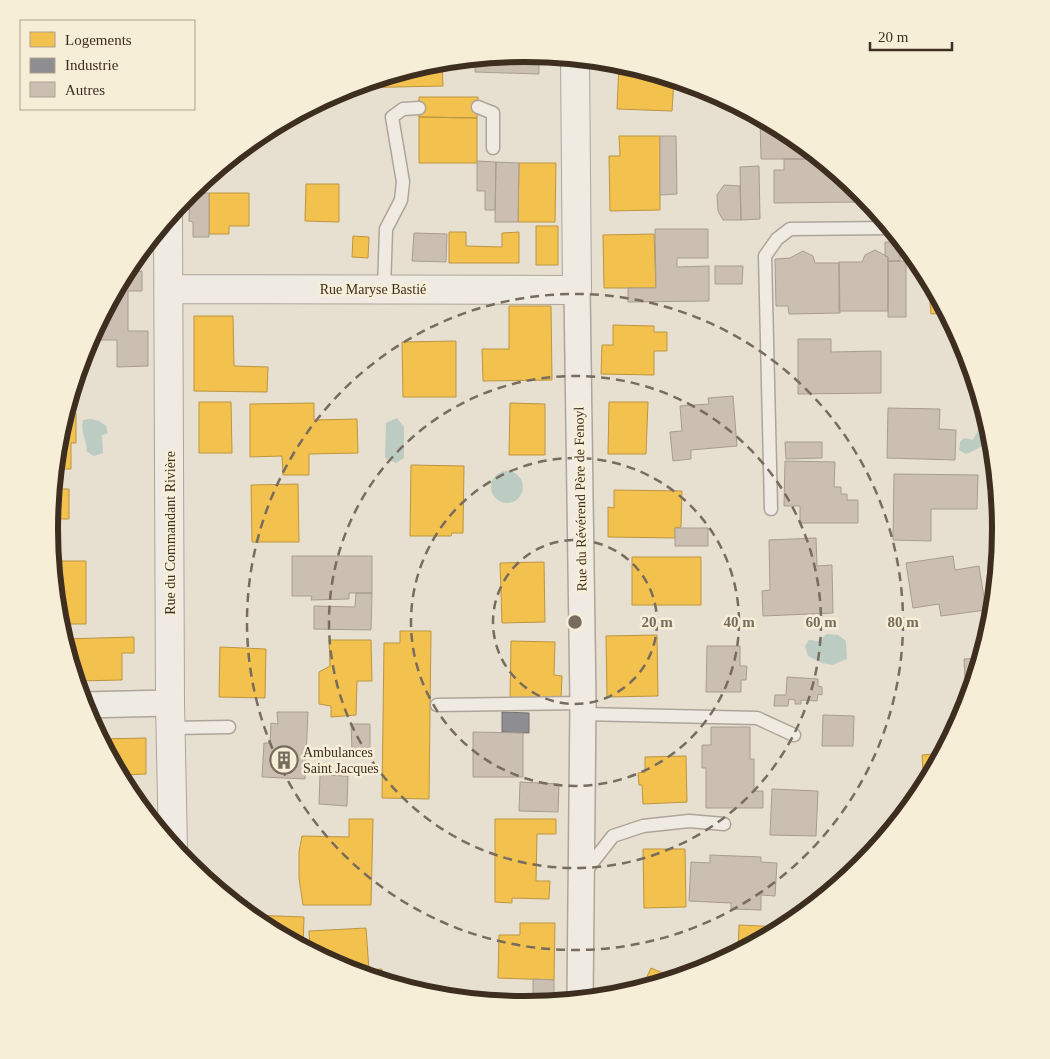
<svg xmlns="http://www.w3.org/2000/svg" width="1050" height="1059" viewBox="0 0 1050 1059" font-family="Georgia,serif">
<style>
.water{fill:#bcccc2}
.homes{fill:#f2c14e;stroke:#bc9540}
.industry{fill:#8d8d92;stroke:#757070}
.building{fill:#cbbfb2;stroke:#a89c90}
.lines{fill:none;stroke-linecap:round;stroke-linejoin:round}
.service-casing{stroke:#ada599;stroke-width:15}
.minor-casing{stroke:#ada599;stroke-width:28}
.tertiary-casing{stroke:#ada599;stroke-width:30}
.service{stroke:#efebe3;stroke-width:12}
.minor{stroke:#efebe3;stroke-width:25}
.tertiary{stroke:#efebe3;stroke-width:28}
.ring{fill:none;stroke:#786c5e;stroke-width:2.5;stroke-dasharray:9 6}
.labels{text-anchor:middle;stroke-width:5;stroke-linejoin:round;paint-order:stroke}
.street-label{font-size:14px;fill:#3d2e20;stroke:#f7eed8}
.poi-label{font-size:14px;fill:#3d2e20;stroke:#f7eed8;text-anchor:start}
.rim{fill:none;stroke:#3d2e20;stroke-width:6}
.centre{fill:#786c5e;stroke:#f7eed8;stroke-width:2.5}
.ring-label{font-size:15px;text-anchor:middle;font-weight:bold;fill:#786c5e;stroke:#f7eed8;stroke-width:5;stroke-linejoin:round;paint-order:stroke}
</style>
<rect width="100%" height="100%" fill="#e7e0d1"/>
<path class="water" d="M397,418L404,427V458L396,463L385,458L386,423Z
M91,419L99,421L106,426L108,433L102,435L103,453L94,456L87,452C87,440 80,432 83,420Z
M989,427L992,435C985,445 977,450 966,454L959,450L960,442L964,438L973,440L979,428Z
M491 487a16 16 0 1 1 32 0a16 16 0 1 1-32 0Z
M827,634L838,635L846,641L847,659L832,665L822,663L808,656L805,646L809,640L818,641Z"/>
<path class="homes" d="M442,61L443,86L349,88L432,62Z
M619,63L674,79L672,111L617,109Z
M419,97H478L477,118L419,117Z
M419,117L477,118V163H419Z
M619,136H660V210L610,211L609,156H620Z
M519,163H556L555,222H518Z
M306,184H339V222L305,221Z
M209,193H249V226H229V234H209Z
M536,226H558V265H536Z
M449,232H466V246L502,247V233L519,232V263H449Z
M654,234L656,288H604L603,235Z
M353,236L369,237L368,258L352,257Z
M928,279L947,313L931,314Z
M509,306H551L552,380L483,381L482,349H509Z
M194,316H233L234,366L268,367L267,392L194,391Z
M613,325L654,326V332H667V351H654V375L601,374L602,345H613Z
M456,341V397H403L402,342Z
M199,402H231L232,453H199Z
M609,402H648L646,454H608Z
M314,403V420L357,419L358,453L309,454V475H283L282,456L250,457V404Z
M510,403L545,404V455H509Z
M65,412L76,413V443H71V469H55L58,436Z
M411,465L464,466L463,533H452L451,536H410Z
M298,484L299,542H252L251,485Z
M53,489H69V519H54V536H49Z
M614,490L682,491L681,527L675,528V538L608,537V507L614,508Z
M632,557H701V605H632Z
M52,561H86V624H58Z
M544,562L545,622L502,623L500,563Z
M400,631H431L429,799L382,798L384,643H400Z
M657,635L658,696L607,697L606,636Z
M134,637V653H122V680L76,681L63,639Z
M329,640H371L372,681H357L356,715L331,717V706L319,704V672L330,666Z
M511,641L555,642L554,675L562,676L561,700L510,699Z
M220,647L266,649L265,698L219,697Z
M146,738V774L119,775L99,739Z
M943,753L924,789L922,755Z
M686,756L687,802L643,804L642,785H639L638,773L645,772V757Z
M349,819H373L371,905H303L299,878V852L302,836L349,837Z
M495,819H556V834H537L536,881H550L549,899L512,898V903L495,902Z
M643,849H685L686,907L644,908Z
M251,915L304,917L303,948L260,925L251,918Z
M520,923H555L554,980L498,978L499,935H520Z
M739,925L783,927V929L738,953Z
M366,928L369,970L382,969L383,982L342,969L310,952L309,931Z
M651,968L677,979L641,989Z"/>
<path class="industry" d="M502,712L529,713V733L502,732Z"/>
<path class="building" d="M525,53L539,55V74L475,72V58Z
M760,119L790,134L805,146V159H761Z
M660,136H676L677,194L660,195Z
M784,159H820L856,188V202L774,203V170H784Z
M477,161L496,162L495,210H485V191H477Z
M496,162L519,163L518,222H495Z
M759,166L760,219L741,220L740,167Z
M724,185L740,186L741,220H723L718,211L717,195Z
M190,193H209V237H193V222L189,221Z
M655,229H708V258H677V267L709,266V301L628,302V288H656Z
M414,233L447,234L446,262L412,261Z
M885,242H900V261H888V257L885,256Z
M875,250L888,257V311H839V262H862L865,255Z
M803,251L813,256L815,263H839L840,313L789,314L788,306H776L775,259L790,258Z
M910,252L921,265L923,269H910Z
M888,261H906V317H888Z
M715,266H743L742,284H715Z
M142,271V291H128V331H148V366L117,367V340H89L126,272Z
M798,339H831V352L881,351V393L798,394Z
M733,396L737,446L691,450V459L673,461L670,432L682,431L680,406L709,404L708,398Z
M888,408L940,409L939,429L956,430L955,460L887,458Z
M785,442H822V458L786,459Z
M785,461L835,462L834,487H841V494H847V500H858V523H800V506H784Z
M894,474L978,475L977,509H931V541L893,540Z
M675,528H708V546H675Z
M816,538L817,566L832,565L833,613L763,616L762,591L770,590L769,540Z
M292,556H372V593H349V599L311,600L312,596H292Z
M953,556L955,570L979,566L986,610L941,616L939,604L913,608L906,563Z
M356,593H372L371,630L314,629V606L355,607Z
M707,646H740V666H747L746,680H741V692H706Z
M981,658L969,698H966L964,659Z
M787,677L818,679V686L822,687V695L818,694L817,701L801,700V704H795V700L789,699L788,706H774L775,695H786Z
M277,712H308L305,779L262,777L264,743H270L271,723L278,724Z
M823,715L854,716L853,746H822Z
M351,724H370V748L352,749Z
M711,727H750V759H754V791H763V808H706V768H702V745H711Z
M473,732L523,733V777H473Z
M320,775L348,776L347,806L319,804Z
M520,782L559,784L558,812L519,811Z
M772,789L818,791L816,836L770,835Z
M710,855L761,857V862L777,863L775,896L761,895V910L731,909V903L689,901L691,862L710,863Z
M533,979L554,980V1003L533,1005Z"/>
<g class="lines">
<g class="service-casing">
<path id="service" d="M478,107L493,113V148
M384,289L386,229L401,200L403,182L392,117L403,109L419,108
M771,509L765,256L777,239L790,229L891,228
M437,705L583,703
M583,714L757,718L794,735
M171,728L229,727
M584,873L613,836L643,826L689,821L724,824"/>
</g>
<g class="minor-casing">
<path id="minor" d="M577,290L583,703L580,1000
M83,705L170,703"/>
</g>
<g class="tertiary-casing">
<path id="tertiary" d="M168,218L170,703L173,848
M169,289L577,290L575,58"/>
</g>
<use href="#service" class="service"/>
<use href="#minor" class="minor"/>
<use href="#tertiary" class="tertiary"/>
</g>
<g class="ring">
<circle cx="575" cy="622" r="82"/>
<circle cx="575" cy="622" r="164"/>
<circle cx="575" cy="622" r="246"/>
<circle cx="575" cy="622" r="328"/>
</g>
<defs>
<g id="building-ring" transform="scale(1.4375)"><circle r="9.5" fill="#f7eed8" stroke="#786c5e" stroke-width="1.5"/><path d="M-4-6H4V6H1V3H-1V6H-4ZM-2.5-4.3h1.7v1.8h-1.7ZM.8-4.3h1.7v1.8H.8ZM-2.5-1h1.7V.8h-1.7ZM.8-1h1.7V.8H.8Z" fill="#786c5e"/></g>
</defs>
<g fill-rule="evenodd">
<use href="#building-ring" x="284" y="760"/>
</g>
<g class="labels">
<g class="street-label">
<text x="373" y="294">Rue Maryse Bastié</text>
<text transform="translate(580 499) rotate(-91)" y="5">Rue du Révérend Père de Fenoyl</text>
<text transform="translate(170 533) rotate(-90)" y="5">Rue du Commandant Rivière</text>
</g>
<g class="poi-label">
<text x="303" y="757">Ambulances<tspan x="303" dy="16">Saint Jacques</tspan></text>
</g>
</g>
<path d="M0 0H1050V1059H0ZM58 529a467 467 0 1 1 934 0a467 467 0 1 1-934 0Z" fill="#f7eed8" fill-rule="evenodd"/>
<path class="rim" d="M58 529a467 467 0 1 1 934 0a467 467 0 1 1-934 0Z"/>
<circle cx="575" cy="622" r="8" class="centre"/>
<g class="ring-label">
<text x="657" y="627">20 m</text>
<text x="739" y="627">40 m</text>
<text x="821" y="627">60 m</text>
<text x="903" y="627">80 m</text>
</g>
<rect x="20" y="20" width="175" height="90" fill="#f7eed8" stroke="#ada18e"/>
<rect x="30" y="32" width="25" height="15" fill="#f2c14e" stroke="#ada18e"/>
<text x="65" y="45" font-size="15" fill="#3d2e20">Logements</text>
<rect x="30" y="58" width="25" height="15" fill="#8d8d92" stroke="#ada18e"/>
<text x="65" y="70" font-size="15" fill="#3d2e20">Industrie</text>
<rect x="30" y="82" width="25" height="15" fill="#cbbfb2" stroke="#ada18e"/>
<text x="65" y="95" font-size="15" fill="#3d2e20">Autres</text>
<path d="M870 42v8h82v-8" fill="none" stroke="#3d2e20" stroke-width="2.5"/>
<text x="878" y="42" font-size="15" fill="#3d2e20" stroke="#f7eed8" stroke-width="4" paint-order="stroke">20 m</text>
</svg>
